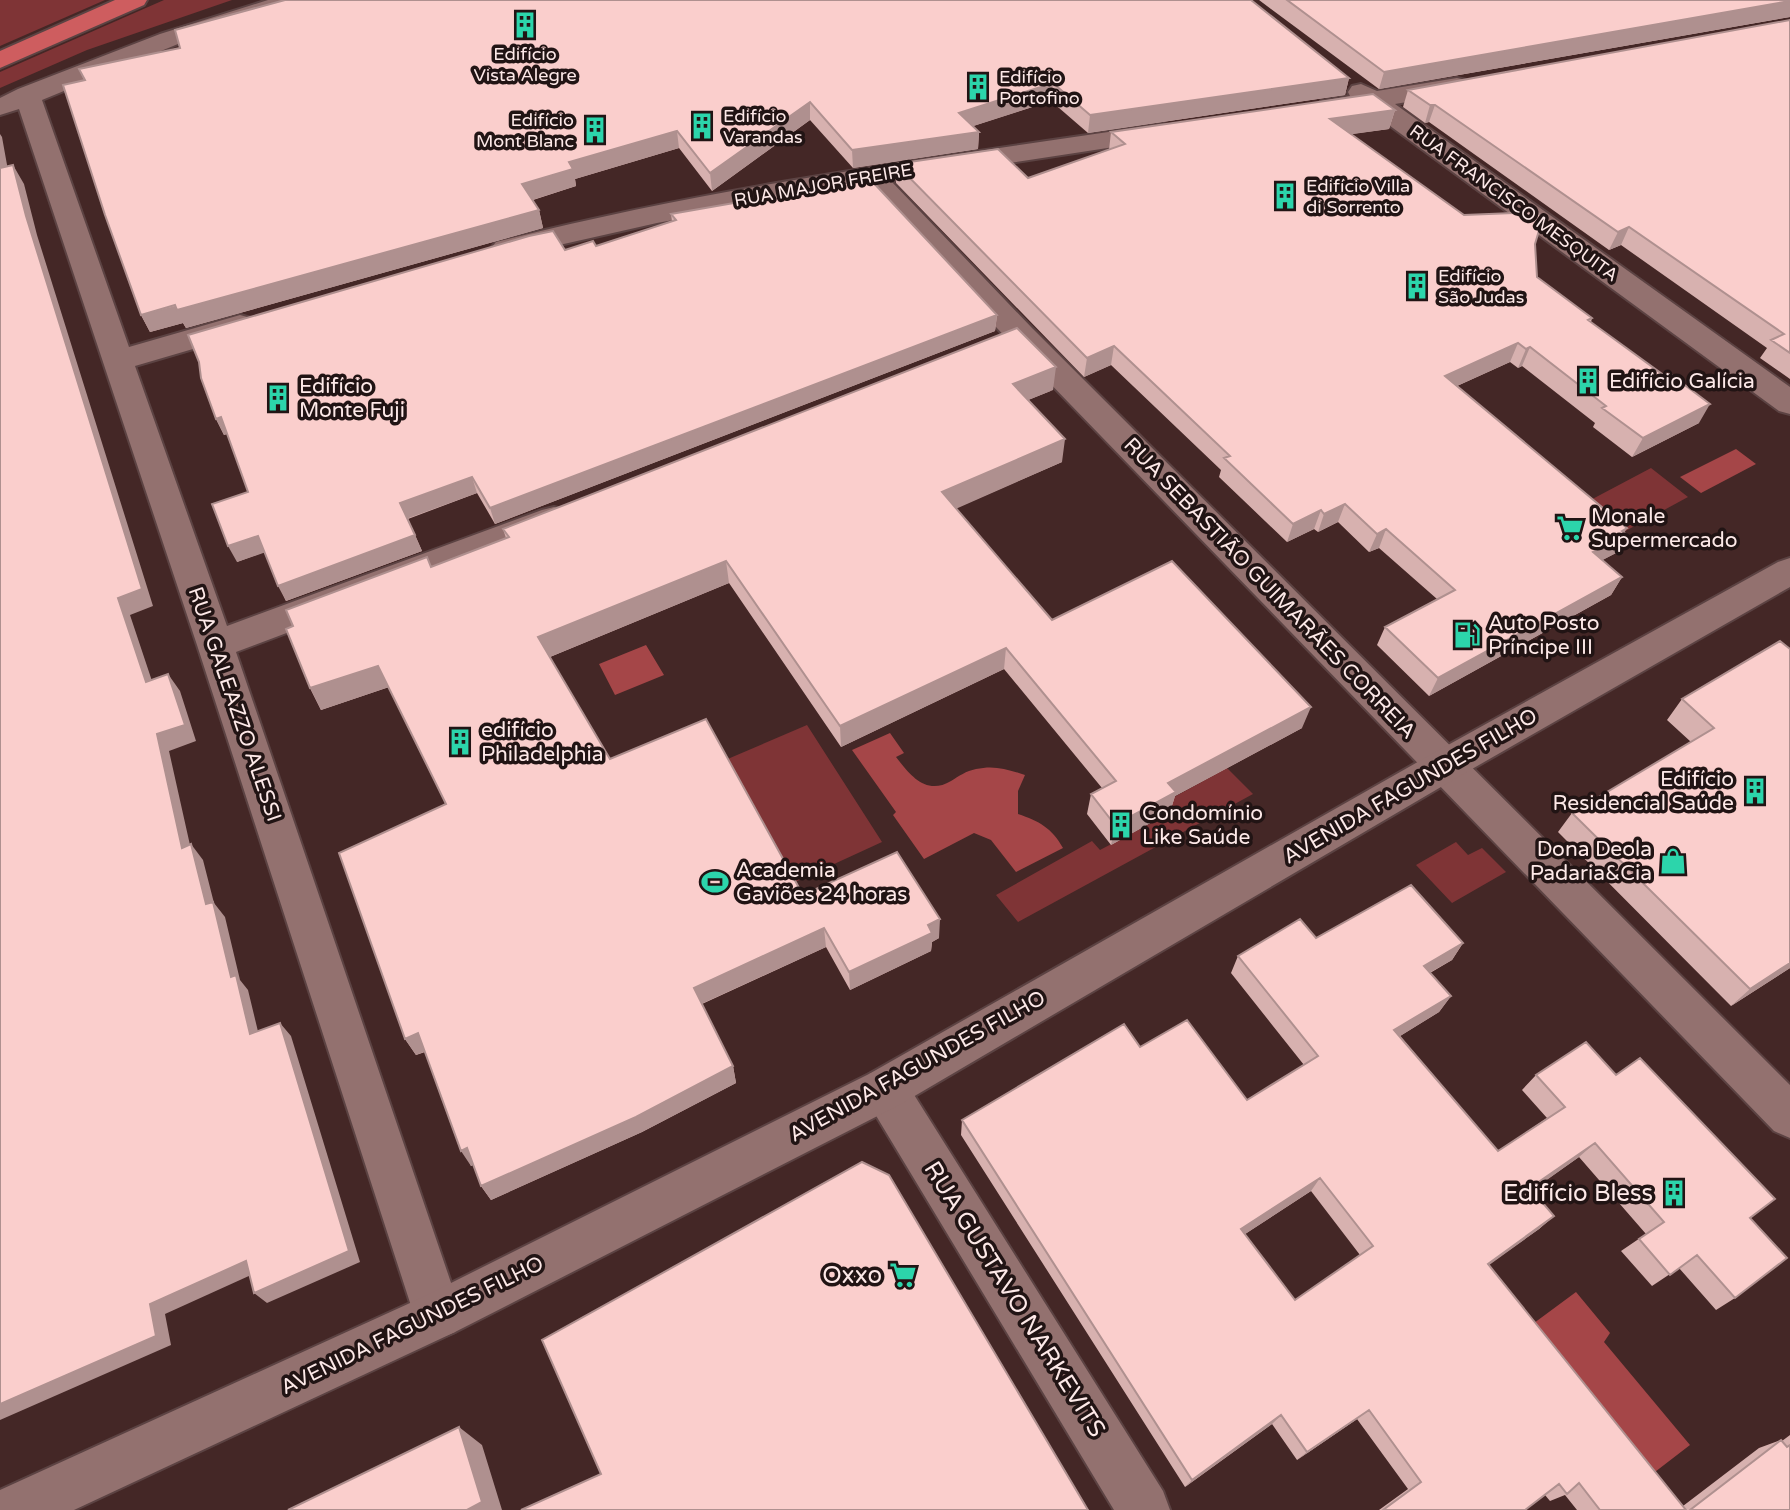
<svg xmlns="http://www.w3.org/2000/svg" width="1790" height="1510" viewBox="0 0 1790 1510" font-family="'Varela Round',sans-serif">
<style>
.green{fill:#7f3436}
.water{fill:#a54648}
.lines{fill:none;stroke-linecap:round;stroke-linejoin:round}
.minor-casing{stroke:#5c4343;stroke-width:4}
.tertiary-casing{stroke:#5c4343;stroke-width:4}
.motorway-casing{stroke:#5c4343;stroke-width:4}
.minor{fill:#93716f;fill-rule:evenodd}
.tertiary{fill:#93716f;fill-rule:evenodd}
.motorway{fill:#ce5d5f;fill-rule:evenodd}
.wall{fill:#d7b1af;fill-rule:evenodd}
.shaded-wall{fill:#af908f}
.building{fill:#facecc;stroke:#af908f;stroke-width:2;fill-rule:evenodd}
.labels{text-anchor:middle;stroke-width:7;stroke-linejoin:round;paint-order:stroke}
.far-poi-label{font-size:18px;fill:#fde9e8;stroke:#211414;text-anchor:start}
.far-street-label{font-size:18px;fill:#fde9e8;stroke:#211414}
.poi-label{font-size:21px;fill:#fde9e8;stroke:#211414;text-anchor:start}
.street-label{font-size:21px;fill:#fde9e8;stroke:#211414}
.near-poi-label{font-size:24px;fill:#fde9e8;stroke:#211414;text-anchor:end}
.near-street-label{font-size:24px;fill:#fde9e8;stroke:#211414}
</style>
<rect width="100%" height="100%" fill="#442726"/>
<path class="green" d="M0,0H105L0,46Z
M164,0H232L87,50L0,88V72Z
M1651,468L1688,497L1620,534L1583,504Z
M807,725L882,842L795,882L723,761Z
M1227,768L1253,794L1018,922L996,895L1092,841L1100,850L1170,813L1163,803Z
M1456,842L1468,855L1482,848L1506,872L1452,903L1416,865Z"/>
<path class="water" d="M1736,449L1756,464L1701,493L1680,477Z
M646,645L664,675L615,695L599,664Z
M890,733L904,753L896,757C910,775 926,796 951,781C959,776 966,771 976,769C994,765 1007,769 1025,775L1018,791V814C1039,821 1052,828 1063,848L1016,872L991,840L974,833L924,859L893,815L896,812L852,750Z
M1576,1292L1610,1333L1604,1342L1690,1445L1651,1475L1530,1326Z"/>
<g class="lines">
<g class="minor-casing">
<path id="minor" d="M268,0H305L302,5L178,44L42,100L129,347L240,315L251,318L255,325L251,332L135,366L227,626L542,510L554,507L566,510L571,519L566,528L236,652L462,1315L455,1332L438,1339L421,1332L414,1315L197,645L19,109L0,115V98L18,89L160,34Z
M1457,78L1466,80L1470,86L1466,92L1395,104L1790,387V414L1779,411L1367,109L1330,115L1321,113L1317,107L1321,101L1350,96L1348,92L1352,86L1361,84L1377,91Z
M1163,124L1173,126L1176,132L1173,138L891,181L1032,328L1790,1085V1138L1774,1131L1010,342L864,185L657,223L506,257L496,254L491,248L496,242C714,186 940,157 1163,124Z
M885,1068L901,1074L1163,1491L1170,1510H1114L869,1104L863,1089L869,1074Z"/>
</g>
<g class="tertiary-casing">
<path id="tertiary" d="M1790,558V587L1458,777L901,1104L455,1332L74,1510H0V1490L421,1298L869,1074L1430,755L1778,562Z"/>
</g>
<g class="motorway-casing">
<path id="motorway" d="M115,0H147L144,5L0,68V51Z"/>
</g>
<use href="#minor" class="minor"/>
<use href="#tertiary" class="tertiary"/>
<use href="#motorway" class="motorway"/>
</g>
<path class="wall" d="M1259,0H1790V17L1379,89Z
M1790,20V379L1760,358L1767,348L1621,245L1609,250L1429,122L1425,123L1403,107L1408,90Z
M79,69L1349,78L1345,95L1088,133L1051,101L973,126L979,132L978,149L853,168L810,120L712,191L679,148L575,179L576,186L533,200L539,210L543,228L186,328L183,323L150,332L141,315L84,80Z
M1395,110L1389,129L1351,134L1464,215L1535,244L1537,277L1592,318L1591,322L1699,423L1632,457L1593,427L1595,423L1522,366L1518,368L1510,362L1457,386L1625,533L1616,553L1602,560L1622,577L1611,595L1429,696L1377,645L1385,627L1437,599L1379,548L1369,552L1338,522L1318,532L1314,529L1287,542L1219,477L1221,470L1111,365L1084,377L896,183V164L1028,178L1109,150L1111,132Z
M671,214L997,315L995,331L495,524L477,493L408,519L422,551L286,601L264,552L237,562L248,492L227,434L224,435L216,419L565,250L596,246L672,221Z
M1053,390L1028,400L1062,462L956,508L1052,620L1302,728L1175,796L1170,812L1111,845L1087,814L1091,794L1102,788L1004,669L841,747L729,583L550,657L610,759L803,895L939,938L932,942L931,951L850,990L826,947L702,1004L733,1066L736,1083L642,1132L491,1200L481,1186L473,1165L471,1166L425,1052L416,1055L405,1039L446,804L389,687L321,710L310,688L431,567L506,538L503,529Z
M1790,649V968L1731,1006L1558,832L1572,813L1691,742L1667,720L1682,699Z
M1316,938L1463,943L1452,960L1430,973L1451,996L1439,1012L1400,1036L1498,1151L1547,1118L1522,1090L1536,1075L1750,1218L1735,1298L1716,1310L1679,1268L1652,1286L1621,1251L1646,1234L1579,1157L1532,1190L1554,1216L1539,1229L1488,1265L1683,1506L1759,1448L1781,1440L1782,1441L1790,1435V1510H1577L1565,1495L1550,1501L1545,1495L1525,1510H1379L1408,1489L1357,1419L1297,1460L1272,1424L1185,1487L961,1135L962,1120L1140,1047L1247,1100L1304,1065L1231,973L1238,956ZM1311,1191L1360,1255L1295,1300L1245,1234Z"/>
<path class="shaded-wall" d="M1790,1V17L1379,89L1384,72Z
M1349,78L1345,95L1088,133L1090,115Z
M1053,83L1051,101L958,131L959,113Z
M810,102V120L712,191L710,173Z
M1430,105H1435L1429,122L1425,123Z
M1395,110L1389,129L1325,138L1330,119Z
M677,131L679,148L575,179L576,186L526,202L522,184L569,162Z
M979,132L978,149L853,168L852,150Z
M0,134L2,137L11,187L0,168Z
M13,165L24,184L37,235L153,606L130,615L158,699L146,682L118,598Z
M539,210L543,228L186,328L183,323L150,332L141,315Z
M1629,227L1621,245L1609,250L1618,232Z
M997,315L995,331L495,524L490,508Z
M1518,343L1510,362L1437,395L1445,376Z
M1114,346L1111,365L1084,377L1087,358Z
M1530,347L1522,366L1518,368L1526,349Z
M1056,367L1053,390L1011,407L1013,384Z
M1710,404L1699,423L1632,457L1643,438Z
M221,417L229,433L224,435L216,419Z
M1065,439L1062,462L942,515V492Z
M472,477L477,493L406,519L400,503Z
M1345,504L1338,522L1318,532L1324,514Z
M1321,510L1314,529L1287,542L1293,524Z
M1627,528L1622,537L1627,535L1616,553L1582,571L1593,552Z
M1386,529L1379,548L1369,552L1377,534Z
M415,535L422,551L286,601L278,586Z
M258,536L266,552L237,562L228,546Z
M726,561L729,583L545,659L538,637Z
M1622,577L1611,595L1429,696L1438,678Z
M1006,648L1004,669L841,747L840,726Z
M378,666L389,687L321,710L310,688Z
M168,674L180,691L196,741L169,751L194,863L182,848L157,734Z
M1311,707L1302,728L1175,796L1170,812L1111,845L1115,825L1168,783Z
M191,844L203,860L214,903L225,917L240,980L248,990L262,1048L250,1034L206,904Z
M940,919L939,938L932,942L931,951L850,990L849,972Z
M824,928L826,947L699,1005L694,988Z
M1463,943L1452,960L1413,982L1424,966Z
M1790,963V968L1731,1006L1750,989Z
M1451,996L1439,1012L1384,1046L1394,1030Z
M280,1023L291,1036L360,1262L267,1303L254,1293Z
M418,1033L429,1050L416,1055L405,1039Z
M733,1066L736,1083L642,1132L491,1200L481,1186Z
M1595,1143L1579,1157L1516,1202L1530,1188Z
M467,1148L477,1163L471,1166L461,1151Z
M1320,1178L1311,1191L1233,1242L1241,1229Z
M1554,1216L1539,1229L1474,1276L1488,1264Z
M246,1261L260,1271L165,1314L171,1345L0,1420V1404L150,1304Z
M1369,1410L1357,1419L1297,1460L1307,1452Z
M1281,1415L1272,1424L1185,1487L1192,1480Z
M459,1427L482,1445L502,1510H467Z"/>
<path class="building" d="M285,0H1251L1349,78L1090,115L1053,83L959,113L979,132L852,150L810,102L710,173L677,131L569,162L573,169L522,184L539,210L177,310L175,305L141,315L105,215L63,85L85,80L79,69L180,48L175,30Z
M1287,0H1790V1L1384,72Z
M1790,20V353L1771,340L1784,334L1629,227L1618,232L1435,105H1430L1408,90Z
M1373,94L1395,110L1330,119L1464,215L1537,212L1543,217L1535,244L1537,277L1592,318L1588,320L1665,376L1670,374L1710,404L1643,438L1602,408L1606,406L1530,347L1526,349L1518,343L1445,376L1627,528L1622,531L1627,535L1593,552L1622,577L1438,678L1385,627L1455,590L1386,529L1377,534L1345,504L1324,514L1321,510L1293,524L1224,458L1230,456L1114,346L1087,358L896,164L998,149L1028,178L1125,144L1111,132Z
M13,165L26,216L142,589L118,598L146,682L168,674L185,725L157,734L182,848L191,844L206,904L213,902L231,977L236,975L250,1034L280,1023L349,1251L254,1293L246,1261L150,1304L156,1336L0,1404V168Z
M870,179L997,315L490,508L472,477L400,503L415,535L278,586L258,536L228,546L212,504L248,492L221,417L216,419L201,378L199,362L188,335L529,236L553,231L565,250L593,241L596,246L676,220L671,214Z
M1017,328L1056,367L1013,384L1065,439L942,492L1052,620L1172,561L1311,707L1168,783L1176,792L1115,825L1091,794L1116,781L1006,648L840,726L726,561L538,637L610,759L706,719L803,895L897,852L940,919L928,925L932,933L849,972L824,928L694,988L733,1066L636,1117L481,1186L467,1148L461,1151L418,1033L405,1039L339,853L446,804L378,666L310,688L286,629L293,626L286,610L427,557L431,567L509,537L503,529Z
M1780,641L1790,649V963L1750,989L1572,813L1714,728L1682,699Z
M1411,885L1463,943L1424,966L1451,996L1394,1030L1498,1151L1565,1107L1536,1075L1586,1042L1616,1075L1640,1058L1775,1199L1750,1218L1787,1258L1735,1298L1697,1255L1670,1275L1639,1239L1664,1222L1595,1143L1530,1188L1554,1216L1488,1264L1686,1510H1600L1579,1483L1567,1494L1559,1484L1525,1510H1383L1421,1482L1369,1410L1307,1452L1281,1415L1192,1480L962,1120L1124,1024L1140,1047L1187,1020L1247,1100L1318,1056L1238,956L1300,919L1316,938ZM1320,1178L1373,1246L1295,1300L1241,1229Z
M862,1162L889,1175L1088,1510H521L601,1474L542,1340Z
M459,1427L482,1502L467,1510H288Z
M1781,1440L1787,1447L1790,1445V1510H1690Z"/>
<defs>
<g id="building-bare" transform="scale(2.1)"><path d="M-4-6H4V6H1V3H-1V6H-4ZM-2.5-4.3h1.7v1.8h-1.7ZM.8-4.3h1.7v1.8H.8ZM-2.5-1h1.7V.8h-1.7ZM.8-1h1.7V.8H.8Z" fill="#2cd5ab" stroke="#211414" stroke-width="2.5" paint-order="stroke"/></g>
<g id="supermarket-bare" transform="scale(2.1)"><path d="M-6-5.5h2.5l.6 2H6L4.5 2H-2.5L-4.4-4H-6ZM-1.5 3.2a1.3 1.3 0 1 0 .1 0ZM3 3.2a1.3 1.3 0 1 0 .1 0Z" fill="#2cd5ab" stroke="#211414" stroke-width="2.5" paint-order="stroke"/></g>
<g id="fuel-bare" transform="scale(2.1)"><path d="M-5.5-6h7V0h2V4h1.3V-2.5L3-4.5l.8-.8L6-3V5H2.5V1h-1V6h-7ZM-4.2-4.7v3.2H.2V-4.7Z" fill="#2cd5ab" stroke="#211414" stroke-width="2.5" paint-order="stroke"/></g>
<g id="shop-bare" transform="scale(2.1)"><path d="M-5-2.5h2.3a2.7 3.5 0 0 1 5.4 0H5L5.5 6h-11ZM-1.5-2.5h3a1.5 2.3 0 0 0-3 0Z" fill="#2cd5ab" stroke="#211414" stroke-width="2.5" paint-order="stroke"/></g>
<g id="stadium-bare" transform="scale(2.1)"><path d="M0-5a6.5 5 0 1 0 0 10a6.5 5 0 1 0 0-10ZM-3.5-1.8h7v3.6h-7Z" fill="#2cd5ab" stroke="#211414" stroke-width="2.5" paint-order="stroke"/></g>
</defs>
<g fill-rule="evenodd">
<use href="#building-bare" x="525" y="25"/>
<use href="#building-bare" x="978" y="87"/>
<use href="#building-bare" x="702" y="126"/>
<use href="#building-bare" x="595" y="130"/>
<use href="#building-bare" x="1285" y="196"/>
<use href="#building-bare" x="1417" y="286"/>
<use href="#building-bare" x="1588" y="381"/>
<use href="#building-bare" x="278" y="398"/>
<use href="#supermarket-bare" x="1570" y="528"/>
<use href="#fuel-bare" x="1467" y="635"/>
<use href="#building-bare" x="460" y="742"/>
<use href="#building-bare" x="1755" y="791"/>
<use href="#building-bare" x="1121" y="825"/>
<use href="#shop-bare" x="1673" y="861"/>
<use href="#stadium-bare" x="715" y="882"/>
<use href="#building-bare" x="1674" y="1193"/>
<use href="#supermarket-bare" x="903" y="1275"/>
</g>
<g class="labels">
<g class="far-poi-label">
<text x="525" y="60" text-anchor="middle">Edifício<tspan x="525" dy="21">Vista Alegre</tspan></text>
<text x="999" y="83">Edifício<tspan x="999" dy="21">Portofino</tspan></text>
<text x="723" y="122">Edifício<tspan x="723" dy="21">Varandas</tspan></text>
<text x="574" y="126" text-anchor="end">Edifício<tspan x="574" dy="21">Mont Blanc</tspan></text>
<text x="1306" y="192">Edifício Villa<tspan x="1306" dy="21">di Sorrento</tspan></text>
<text x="1438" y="282">Edifício<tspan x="1438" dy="21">São Judas</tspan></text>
</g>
<g class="far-street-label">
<text transform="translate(823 185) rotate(-10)" y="6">RUA MAJOR FREIRE</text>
<text transform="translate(1514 203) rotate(36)" y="6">RUA FRANCISCO MESQUITA</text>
</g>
<g class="poi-label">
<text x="1609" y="388">Edifício Galícia</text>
<text x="299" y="393">Edifício<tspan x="299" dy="24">Monte Fuji</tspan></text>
<text x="1591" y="523">Monale<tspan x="1591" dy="24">Supermercado</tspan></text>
<text x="1488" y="630">Auto Posto<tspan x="1488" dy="24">Príncipe III</tspan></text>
<text x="481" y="737">edifício<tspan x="481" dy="24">Philadelphia</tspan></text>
<text x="1734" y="786" text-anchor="end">Edifício<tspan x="1734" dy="24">Residencial Saúde</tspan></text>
<text x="1142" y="820">Condomínio<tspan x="1142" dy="24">Like Saúde</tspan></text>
<text x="1652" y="856" text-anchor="end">Dona Deola<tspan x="1652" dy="24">Padaria&amp;Cia</tspan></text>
<text x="736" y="877">Academia<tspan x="736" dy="24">Gaviões 24 horas</tspan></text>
</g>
<g class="street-label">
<text transform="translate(1270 588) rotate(46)" y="7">RUA SEBASTIÃO GUIMARÃES CORREIA</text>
<text transform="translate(235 704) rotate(71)" y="7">RUA GALEAZZO ALESSI</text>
<text transform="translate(1410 786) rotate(-30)" y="7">AVENIDA FAGUNDES FILHO</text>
<text transform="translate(917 1066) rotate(-29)" y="7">AVENIDA FAGUNDES FILHO</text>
<text transform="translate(412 1325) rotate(-26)" y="7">AVENIDA FAGUNDES FILHO</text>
</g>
<g class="near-poi-label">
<text x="1653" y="1201">Edifício Bless</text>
<text x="882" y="1283">Oxxo</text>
</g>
<g class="near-street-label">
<text transform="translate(1015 1299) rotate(58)" y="8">RUA GUSTAVO NARKEVITS</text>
</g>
</g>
</svg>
